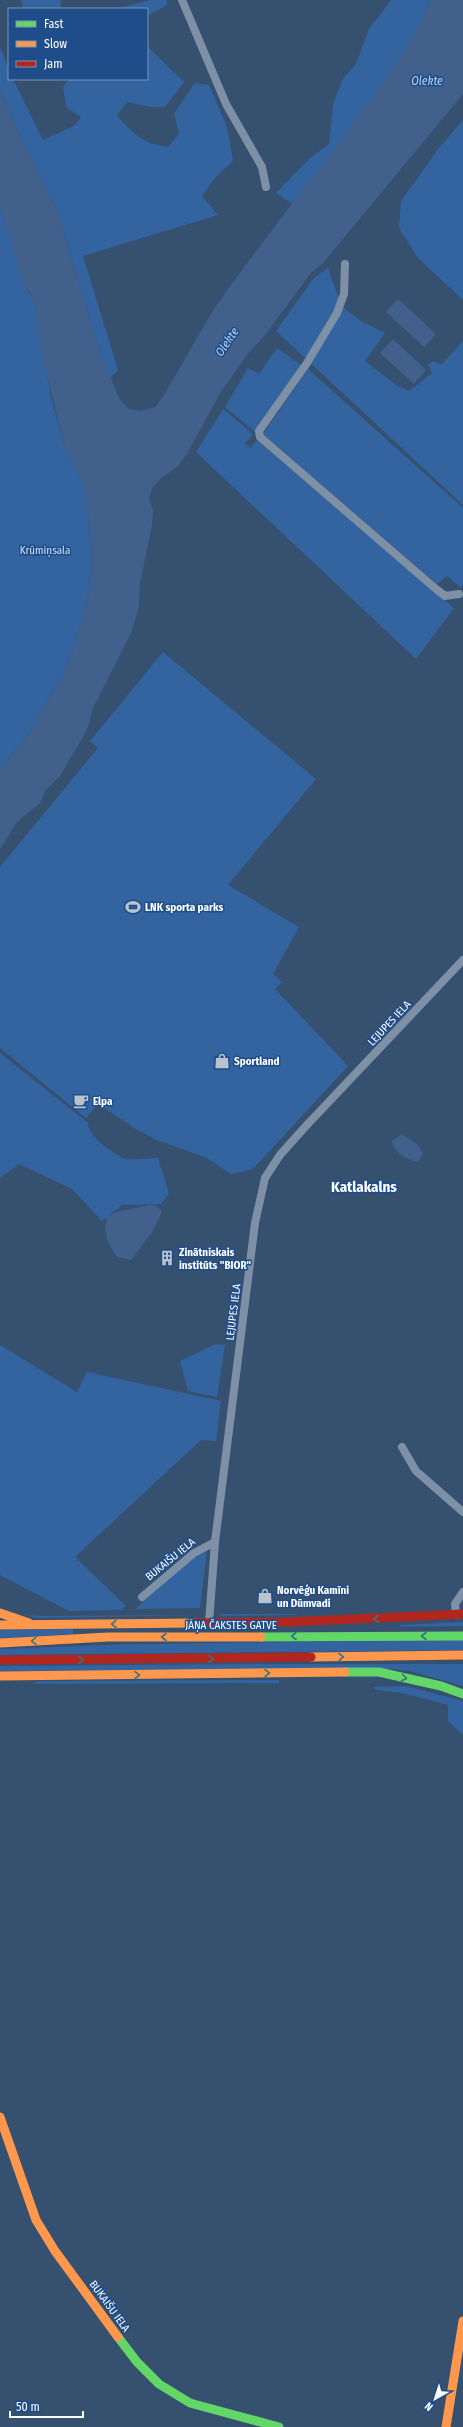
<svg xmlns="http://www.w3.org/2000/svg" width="463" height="2427" viewBox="0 0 463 2427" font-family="'Fira Sans Condensed',sans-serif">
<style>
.green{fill:#3364a0}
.water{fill:#41618c}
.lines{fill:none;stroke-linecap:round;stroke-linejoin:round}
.street{stroke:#7d90a6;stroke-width:8}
.fast{stroke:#63d668;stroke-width:9}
.slow{stroke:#ff974d;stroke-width:9}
.jam{stroke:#b3261e;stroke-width:9}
.oneway{stroke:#33767f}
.labels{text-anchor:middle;stroke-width:3;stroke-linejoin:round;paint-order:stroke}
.park-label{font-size:11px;fill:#cee1f8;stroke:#1e4d89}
.poi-label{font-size:11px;font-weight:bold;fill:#fff;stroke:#1e4d89;text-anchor:start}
.street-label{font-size:11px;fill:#fff;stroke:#1e4d89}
.water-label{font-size:12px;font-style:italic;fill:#b5d1f3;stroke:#1e4d89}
.district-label{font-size:15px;font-weight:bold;fill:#fff;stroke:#1e4d89}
</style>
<rect width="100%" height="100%" fill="#365070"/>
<path class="green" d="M21,0H61L60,5L63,9H23Z
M150,0H167V5L147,16V9H116Z
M391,0H431C399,74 341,140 292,204L276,193L310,158L329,144L333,105L342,80L356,64L369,29Z
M147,46L184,82L165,107H150L127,102L117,116C135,134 142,144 168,147L179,134L174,114L195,83L209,85L227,127L233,161L215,178L202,196L218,215L83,256L118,370L110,378L100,352L58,214L0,93V47L9,69V79H13L43,140L74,126L81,117L66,107L63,86L70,79H147Z
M463,120V300L418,258L399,228L401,201L439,148Z
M0,206L28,292L34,299L51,397L65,448L83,483L88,503L91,561L89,592L75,645L62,678L41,710L33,729L0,769Z
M328,268L342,307L364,323L385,333L365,361L396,385L409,391L432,373L428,364L434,361L441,365L463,341V505L276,331L314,278Z
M277,348L301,365L255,432L225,407L248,368L259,374Z
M308,369L463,508V585L461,588L447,576L437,584L263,434Z
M223,409L253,434L245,444L251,448L257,440L454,608L416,659L196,452Z
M163,652L316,779L228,885L299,927L273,974L282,982L275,989L348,1066L253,1169L231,1174L207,1158L157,1140L136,1129L98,1104L86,1118L0,1048V867L98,748L90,741Z
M0,1053L88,1123C89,1137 111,1152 123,1158C132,1161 149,1158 158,1158L169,1193L161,1204L122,1205L102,1221L72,1189L19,1164L0,1178Z
M216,1344L225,1345L217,1397L188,1391L180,1361Z
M0,1345L77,1392L87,1372L221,1401L216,1441L201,1440L75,1557L126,1606L121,1610L69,1611L0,1575Z
M207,1551L200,1608L135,1609L194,1556Z
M220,1614H297V1615L221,1616Z
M27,1615L43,1616L201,1615L36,1618Z
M463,1622V1626L399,1627L401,1625Z
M73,1629V1634L0,1638V1630Z
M463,1640V1650L0,1655V1649L136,1644Z
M260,1664H463V1686L409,1671L389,1669L0,1671V1666Z
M279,1680V1683L32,1684L39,1681Z
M405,1686L463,1701V1735L448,1721V1705L403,1693L376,1690L373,1687Z"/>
<path class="water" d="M431,0H463V94L323,263L311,273L266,334L246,356L219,395L187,454L177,467L160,479L153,487L149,498L153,510L152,525L140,583L139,607L131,633L92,710L89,725L81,740L60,776L45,791L41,802L17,822L0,849V769L33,729L41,710L62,678L75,645L89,592L91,561L89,520L83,483L65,448L44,363L34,299L24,285L0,206V93L58,214L100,352L120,400L129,409L141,411L156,407C181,370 199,330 225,293C263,241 303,190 341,139C375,95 409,50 431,0Z
M398,299L436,334L424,347L386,312Z
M393,339L426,370L414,384L380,353Z
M402,1134L417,1144L423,1153L418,1162C407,1160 394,1153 392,1141Z
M149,1205L157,1206L162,1212L152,1232L131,1260L117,1257C107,1243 103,1233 107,1217L116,1212Z"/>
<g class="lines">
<path class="street" d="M182,0L226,104L262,167L266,187
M345,264L344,294L337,313L307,363L259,431L260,437L436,589L445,596L459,594
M402,1447L416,1471L463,1512
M142,1597L194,1553L215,1542
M456,1615L455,1604L463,1592
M209,1623L215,1542L255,1223L265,1178L280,1155L305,1127L463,960"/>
<path class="fast" d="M261,1637L463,1636
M345,1672H379L441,1686L463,1694
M118,2337L137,2362L159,2384L190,2403L279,2427"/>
<path class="slow" d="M0,1613L29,1623
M0,1625L195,1623
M0,1643L108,1637H261
M311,1657L463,1655
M0,1676L345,1672
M0,2117L36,2220L55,2251L118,2337
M446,2427L463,2321"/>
<path class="jam" d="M195,1623L289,1622L463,1614
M0,1660L311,1657"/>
</g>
<defs><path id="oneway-chevron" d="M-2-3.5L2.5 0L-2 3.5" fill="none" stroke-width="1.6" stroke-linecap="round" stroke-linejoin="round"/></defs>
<g class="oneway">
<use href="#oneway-chevron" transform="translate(376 1619) rotate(178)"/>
<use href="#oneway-chevron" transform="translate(114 1624) rotate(179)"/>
<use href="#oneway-chevron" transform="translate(294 1636) rotate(180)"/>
<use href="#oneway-chevron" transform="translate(424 1636) rotate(180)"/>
<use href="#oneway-chevron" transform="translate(164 1637) rotate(180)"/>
<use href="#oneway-chevron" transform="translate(34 1641) rotate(177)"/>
<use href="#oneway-chevron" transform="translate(341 1657) rotate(-1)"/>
<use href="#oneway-chevron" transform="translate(211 1659) rotate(-1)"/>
<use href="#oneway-chevron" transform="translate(81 1660) rotate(1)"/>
<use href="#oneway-chevron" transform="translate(267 1673) rotate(-1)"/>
<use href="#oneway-chevron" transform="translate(137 1675) rotate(-1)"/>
<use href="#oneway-chevron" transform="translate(404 1678) rotate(12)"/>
</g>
<defs>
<g id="stadium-bare" transform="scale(1.2)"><path d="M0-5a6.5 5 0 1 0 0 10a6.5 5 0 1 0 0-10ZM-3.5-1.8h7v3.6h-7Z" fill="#b9c2cd" stroke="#1e4d89" stroke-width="2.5" paint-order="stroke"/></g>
<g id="shop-bare" transform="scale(1.2)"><path d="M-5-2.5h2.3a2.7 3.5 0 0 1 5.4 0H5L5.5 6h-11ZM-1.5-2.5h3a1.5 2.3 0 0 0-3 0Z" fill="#b9c2cd" stroke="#1e4d89" stroke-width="2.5" paint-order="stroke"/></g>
<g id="cafe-bare" transform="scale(1.2)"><path d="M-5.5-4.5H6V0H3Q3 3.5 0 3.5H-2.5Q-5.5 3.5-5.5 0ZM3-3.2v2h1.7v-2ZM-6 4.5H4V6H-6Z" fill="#b9c2cd" stroke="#1e4d89" stroke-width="2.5" paint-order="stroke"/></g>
<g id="building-bare" transform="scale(1.2)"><path d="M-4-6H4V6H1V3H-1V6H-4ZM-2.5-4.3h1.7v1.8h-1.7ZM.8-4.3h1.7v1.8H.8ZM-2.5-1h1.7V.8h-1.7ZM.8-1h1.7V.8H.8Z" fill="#b9c2cd" stroke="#1e4d89" stroke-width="2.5" paint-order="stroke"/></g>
</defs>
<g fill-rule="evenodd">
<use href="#stadium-bare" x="133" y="907"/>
<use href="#shop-bare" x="222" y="1061"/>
<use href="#cafe-bare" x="81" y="1101"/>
<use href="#building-bare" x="167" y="1258"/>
<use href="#shop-bare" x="265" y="1596"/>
</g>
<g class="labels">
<g class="park-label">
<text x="45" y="554">Krūmiņsala</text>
</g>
<g class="poi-label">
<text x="145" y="911">LNK sporta parks</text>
<text x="234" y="1065">Sportland</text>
<text x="93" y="1105">Elpa</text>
<text x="179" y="1256">Zinātniskais<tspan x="179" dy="13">institūts "BIOR"</tspan></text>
<text x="277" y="1594">Norvēģu Kamīni<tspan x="277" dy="13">un Dūmvadi</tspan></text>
</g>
<g class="street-label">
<text transform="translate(389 1023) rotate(-47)" y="4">LEJUPES IELA</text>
<text transform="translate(233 1312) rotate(-83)" y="4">LEJUPES IELA</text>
<text transform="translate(170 1559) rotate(-39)" y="4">BUKAIŠU IELA</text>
<text x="231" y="1629">JĀŅA ČAKSTES GATVE</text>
<text transform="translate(110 2306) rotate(54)" y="4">BUKAIŠU IELA</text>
</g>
<g class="water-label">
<text x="427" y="85">Olekte</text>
<text transform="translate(227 342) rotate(-56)" y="4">Olekte</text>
</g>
<g class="district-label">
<text x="364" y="1192">Katlakalns</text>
</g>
</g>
<rect x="8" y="8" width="140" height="72" fill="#1e4d89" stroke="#7894b8"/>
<rect x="16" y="21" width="20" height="6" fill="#63d668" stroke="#7894b8"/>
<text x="44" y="28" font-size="12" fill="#ffffff">Fast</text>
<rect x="16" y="41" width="20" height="6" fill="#ff974d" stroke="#7894b8"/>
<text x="44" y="48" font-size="12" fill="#ffffff">Slow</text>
<rect x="16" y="61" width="20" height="6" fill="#b3261e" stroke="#7894b8"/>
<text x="44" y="68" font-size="12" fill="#ffffff">Jam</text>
<g transform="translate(435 2399) rotate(219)" stroke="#1e4d89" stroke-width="3" paint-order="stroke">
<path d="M0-3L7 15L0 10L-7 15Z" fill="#ffffff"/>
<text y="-6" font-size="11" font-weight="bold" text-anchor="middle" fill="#ffffff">N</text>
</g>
<path d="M10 2411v6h73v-6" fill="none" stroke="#ffffff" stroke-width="2"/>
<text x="16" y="2411" font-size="12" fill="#ffffff" stroke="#1e4d89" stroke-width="3" paint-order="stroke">50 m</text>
</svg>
